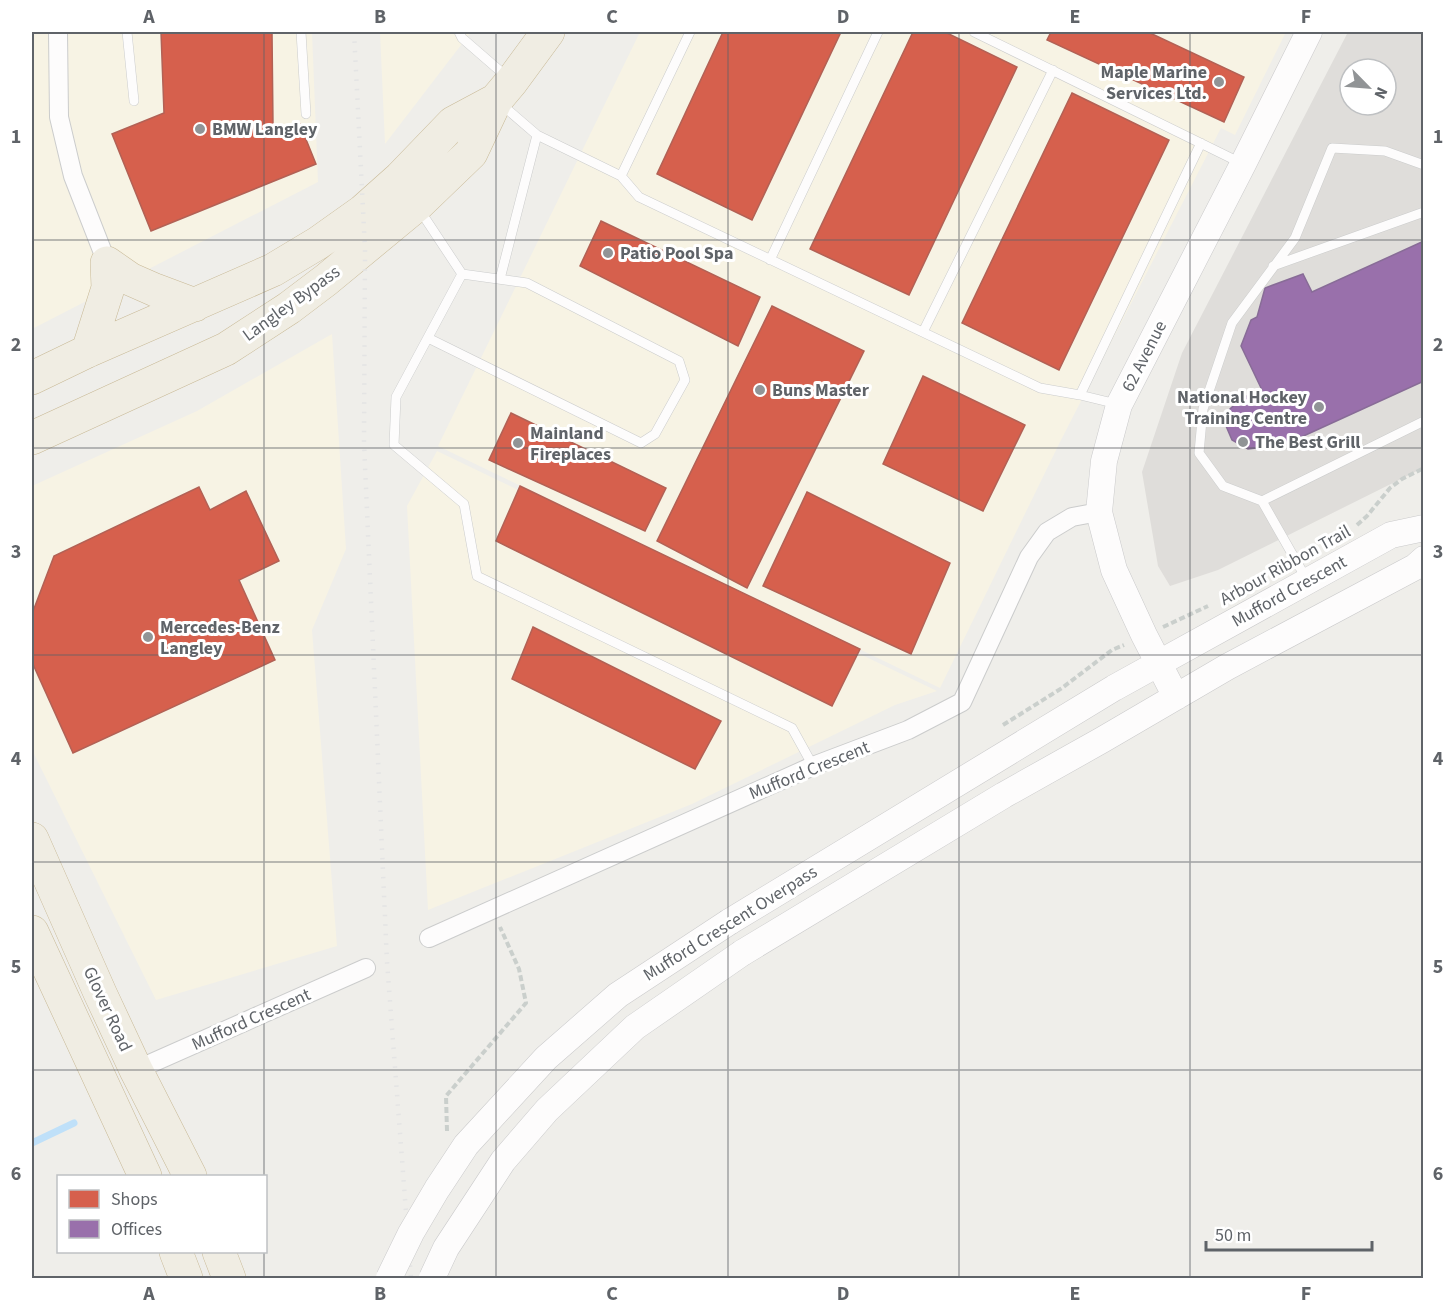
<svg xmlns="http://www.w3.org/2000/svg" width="1455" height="1310" viewBox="0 0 1455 1310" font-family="'Source Sans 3',sans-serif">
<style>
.commercial{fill:#f7f3e4}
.industrial{fill:#dfddda;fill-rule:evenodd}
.shops{fill:#d6604d;stroke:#b26155;stroke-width:1.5}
.offices{fill:#9970ab;stroke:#886c97;stroke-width:1.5}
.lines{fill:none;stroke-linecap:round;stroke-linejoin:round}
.stream{stroke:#bfe0f9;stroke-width:7}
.lane-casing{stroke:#cbcccc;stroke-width:10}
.street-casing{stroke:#cbcccc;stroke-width:20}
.secondary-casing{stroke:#cacacb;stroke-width:27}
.highway-casing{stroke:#c8b996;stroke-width:34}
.path{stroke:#cacfcc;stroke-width:4;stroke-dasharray:6 3;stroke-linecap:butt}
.lane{stroke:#fdfcfc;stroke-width:9}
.street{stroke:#fdfcfc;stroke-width:18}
.secondary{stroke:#fdfcfc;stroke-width:26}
.highway{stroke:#f0ede3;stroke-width:33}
.rail{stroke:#e4e4e4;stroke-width:4.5;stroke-dasharray:1.5 8;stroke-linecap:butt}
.secondary-bridge-casing{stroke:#cacacb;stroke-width:27;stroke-linecap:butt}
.secondary-bridge{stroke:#fdfcfc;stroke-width:26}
.grid{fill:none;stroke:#5f6368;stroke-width:1.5;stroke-opacity:0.55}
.poi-dot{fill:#919496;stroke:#fff;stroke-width:2}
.labels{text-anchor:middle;stroke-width:6;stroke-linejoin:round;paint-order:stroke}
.poi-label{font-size:18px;font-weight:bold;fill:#5f6368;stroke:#fff;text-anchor:start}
.street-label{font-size:18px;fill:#5f6368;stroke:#fff}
.neatline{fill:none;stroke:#5f6368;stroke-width:2}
.grid-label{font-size:20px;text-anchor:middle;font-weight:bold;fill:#5f6368}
</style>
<rect width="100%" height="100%" fill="#efeeea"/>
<path class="commercial" d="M32,32H312L318,182L32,329Z
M380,32H471L385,144Z
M640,32H1286L1235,135L1221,128L1060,442L940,688L438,446Z
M332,334L346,549L312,630L337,946L156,1000L32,750V486L197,411Z
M437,451L937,691L895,705L692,804L428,910L407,506Z"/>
<path class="industrial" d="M1348,32H1423V468L1218,570L1170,586L1158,566L1142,472L1182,353ZM1350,69H1386V105H1350Z"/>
<path class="shops" d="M161,32H272L273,125L276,132L299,122L316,164L151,231L112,134L164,113Z
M723,32H841L752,220L657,174Z
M913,32H945L1017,67L909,295L810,249Z
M1051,32H1148L1244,77L1224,122L1047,40Z
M1072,93L1169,140L1059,370L962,323Z
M601,221L760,297L738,346L580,266Z
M772,306L864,351L747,588L657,541Z
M923,376L1025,425L983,511L883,464Z
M511,413L666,488L645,531L489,460Z
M520,486L860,649L832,706L496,541Z
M199,487L210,510L246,491L279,561L239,580L275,660L73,753L32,662V614L54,556Z
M807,492L950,563L911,654L763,586Z
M533,627L721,721L695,769L512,679Z"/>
<path class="offices" d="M1424,241V381L1286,444L1283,439L1265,447L1248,449L1232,440L1226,426L1230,409L1242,398L1262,390L1241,346L1251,320L1257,317L1265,288L1303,274L1312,292Z"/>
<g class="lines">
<path class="stream" d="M32,1143L74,1123"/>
<g class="lane-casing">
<path id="lane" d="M127,32L134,101
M301,32L306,114
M459,32L462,38L507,77
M974,32L1241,163
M501,104L537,135L621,176L639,197L1040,388L1080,395L1117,404
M1424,165L1385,151L1332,148L1295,238L1232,323L1203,409L1199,453L1223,486L1262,501L1424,421
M621,176L690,32
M419,209L462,274L396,397L394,445L464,504L477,576L792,728L813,766
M770,260L878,32
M1273,266L1424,212
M500,279L537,135
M923,332L1053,70
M428,338L641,443L655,434L685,380L679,361L527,283L462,274
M1080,395L1201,143
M1262,501L1307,580"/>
</g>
<g class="street-casing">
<path id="street" d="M58,32L59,117L73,176L107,263
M429,938L813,766L908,730L962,702L1029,557L1047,532L1072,517L1099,512
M136,1070L366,968"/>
</g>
<g class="secondary-casing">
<path id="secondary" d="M1176,697L1144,635L1114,570L1099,512L1104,461L1119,405L1243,164L1309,32
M729,922L1114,688L1391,535L1424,528
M742,953L1004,795L1102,740L1227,667L1415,567L1424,559"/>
</g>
<g class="highway-casing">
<path id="highway" d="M107,263L130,279L155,290L195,305
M88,351L108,288L107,263
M32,378L88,351L273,270L318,243L363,211L400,178L453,123L496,100
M32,438L226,349L289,308L326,280L418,204L471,153L496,100L512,81L548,32
M32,839L100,993L136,1070L190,1176
M32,932L145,1176
M176,1252L186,1278
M219,1252L229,1278"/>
</g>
<path class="path" d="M1357,525L1367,516L1390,488L1402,479L1424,468
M1163,627L1208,606
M1003,725L1062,688L1112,650L1124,645
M447,1131L446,1096L526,1003L519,969L500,927"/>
<use href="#lane" class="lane"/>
<use href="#street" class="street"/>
<use href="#secondary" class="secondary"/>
<use href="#highway" class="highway"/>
<path class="rail" d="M354,32L365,249L364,443L387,962L411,1278"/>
<g class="secondary-bridge-casing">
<path id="secondary-bridge" d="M389,1278L411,1233L437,1189L466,1145L546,1058L618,995L729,922
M432,1278L446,1248L503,1161L547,1110L635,1027L742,953"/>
</g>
<use href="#secondary-bridge" class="secondary-bridge"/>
</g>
<path class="grid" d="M264,32V1176M496,32V1278M728,32V1278M959,32V1278M1190,32V1278M32,240H1424M32,448H1424M32,655H1424M32,862H1424M32,1070H1424M264,1252V1278"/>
<g class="poi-dot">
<circle cx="1219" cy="82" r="6"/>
<circle cx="200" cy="129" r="6"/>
<circle cx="608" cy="253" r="6"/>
<circle cx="760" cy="390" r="6"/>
<circle cx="1319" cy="407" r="6"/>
<circle cx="1243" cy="442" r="6"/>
<circle cx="518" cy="443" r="6"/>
<circle cx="148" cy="637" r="6"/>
</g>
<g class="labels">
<g class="poi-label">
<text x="1207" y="78" text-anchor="end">Maple Marine<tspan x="1207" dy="21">Services Ltd.</tspan></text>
<text x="212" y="135">BMW Langley</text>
<text x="620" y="259">Patio Pool Spa</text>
<text x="772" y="396">Buns Master</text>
<text x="1307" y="403" text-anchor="end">National Hockey<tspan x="1307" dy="21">Training Centre</tspan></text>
<text x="530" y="439">Mainland<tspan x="530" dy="21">Fireplaces</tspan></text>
<text x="1255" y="448">The Best Grill</text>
<text x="160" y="633">Mercedes-Benz<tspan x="160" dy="21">Langley</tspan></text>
</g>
<g class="street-label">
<text transform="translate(291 303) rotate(-36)" y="6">Langley Bypass</text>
<text transform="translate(1144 356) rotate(-63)" y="6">62 Avenue</text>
<text transform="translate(1285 565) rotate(-29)" y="6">Arbour Ribbon Trail</text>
<text transform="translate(1289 591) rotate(-29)" y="6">Mufford Crescent</text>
<text transform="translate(809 770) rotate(-22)" y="6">Mufford Crescent</text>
<text transform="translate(730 923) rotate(-32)" y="6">Mufford Crescent Overpass</text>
<text transform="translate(108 1009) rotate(65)" y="6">Glover Road</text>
<text transform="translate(251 1019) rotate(-24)" y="6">Mufford Crescent</text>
</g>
</g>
<rect width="1455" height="1310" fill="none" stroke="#ffffff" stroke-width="66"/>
<rect x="57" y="1175" width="210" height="78" fill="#ffffff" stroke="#bfc1c3" stroke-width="1.5"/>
<rect x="69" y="1190" width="30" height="18" fill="#d6604d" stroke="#bfc1c3" stroke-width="1.5"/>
<text x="111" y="1205" font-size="18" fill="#5f6368">Shops</text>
<rect x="69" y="1220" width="30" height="18" fill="#9970ab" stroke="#bfc1c3" stroke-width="1.5"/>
<text x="111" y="1235" font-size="18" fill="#5f6368">Offices</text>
<g transform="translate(1368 87) rotate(115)"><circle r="28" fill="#ffffff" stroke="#bfc1c3" stroke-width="1.5"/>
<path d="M0-4.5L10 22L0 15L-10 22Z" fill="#919496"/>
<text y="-9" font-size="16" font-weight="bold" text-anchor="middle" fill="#5f6368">N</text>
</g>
<path d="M1206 1241v9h166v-9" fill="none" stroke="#5f6368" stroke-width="3"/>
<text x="1215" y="1241" font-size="18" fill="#5f6368" stroke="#ffffff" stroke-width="4.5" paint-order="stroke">50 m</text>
<rect x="33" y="33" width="1389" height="1244" class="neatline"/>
<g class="grid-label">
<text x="149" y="23">A</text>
<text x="380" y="23">B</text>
<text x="612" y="23">C</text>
<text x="843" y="23">D</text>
<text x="1075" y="23">E</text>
<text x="1306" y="23">F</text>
<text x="16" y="143">1</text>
<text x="1438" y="143">1</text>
<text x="16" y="351">2</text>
<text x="1438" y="351">2</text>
<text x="16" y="558">3</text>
<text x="1438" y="558">3</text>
<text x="16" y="765">4</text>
<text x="1438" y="765">4</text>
<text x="16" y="973">5</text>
<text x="1438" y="973">5</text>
<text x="16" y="1180">6</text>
<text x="1438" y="1180">6</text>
<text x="149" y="1300">A</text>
<text x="380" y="1300">B</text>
<text x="612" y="1300">C</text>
<text x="843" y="1300">D</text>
<text x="1075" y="1300">E</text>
<text x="1306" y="1300">F</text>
</g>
</svg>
